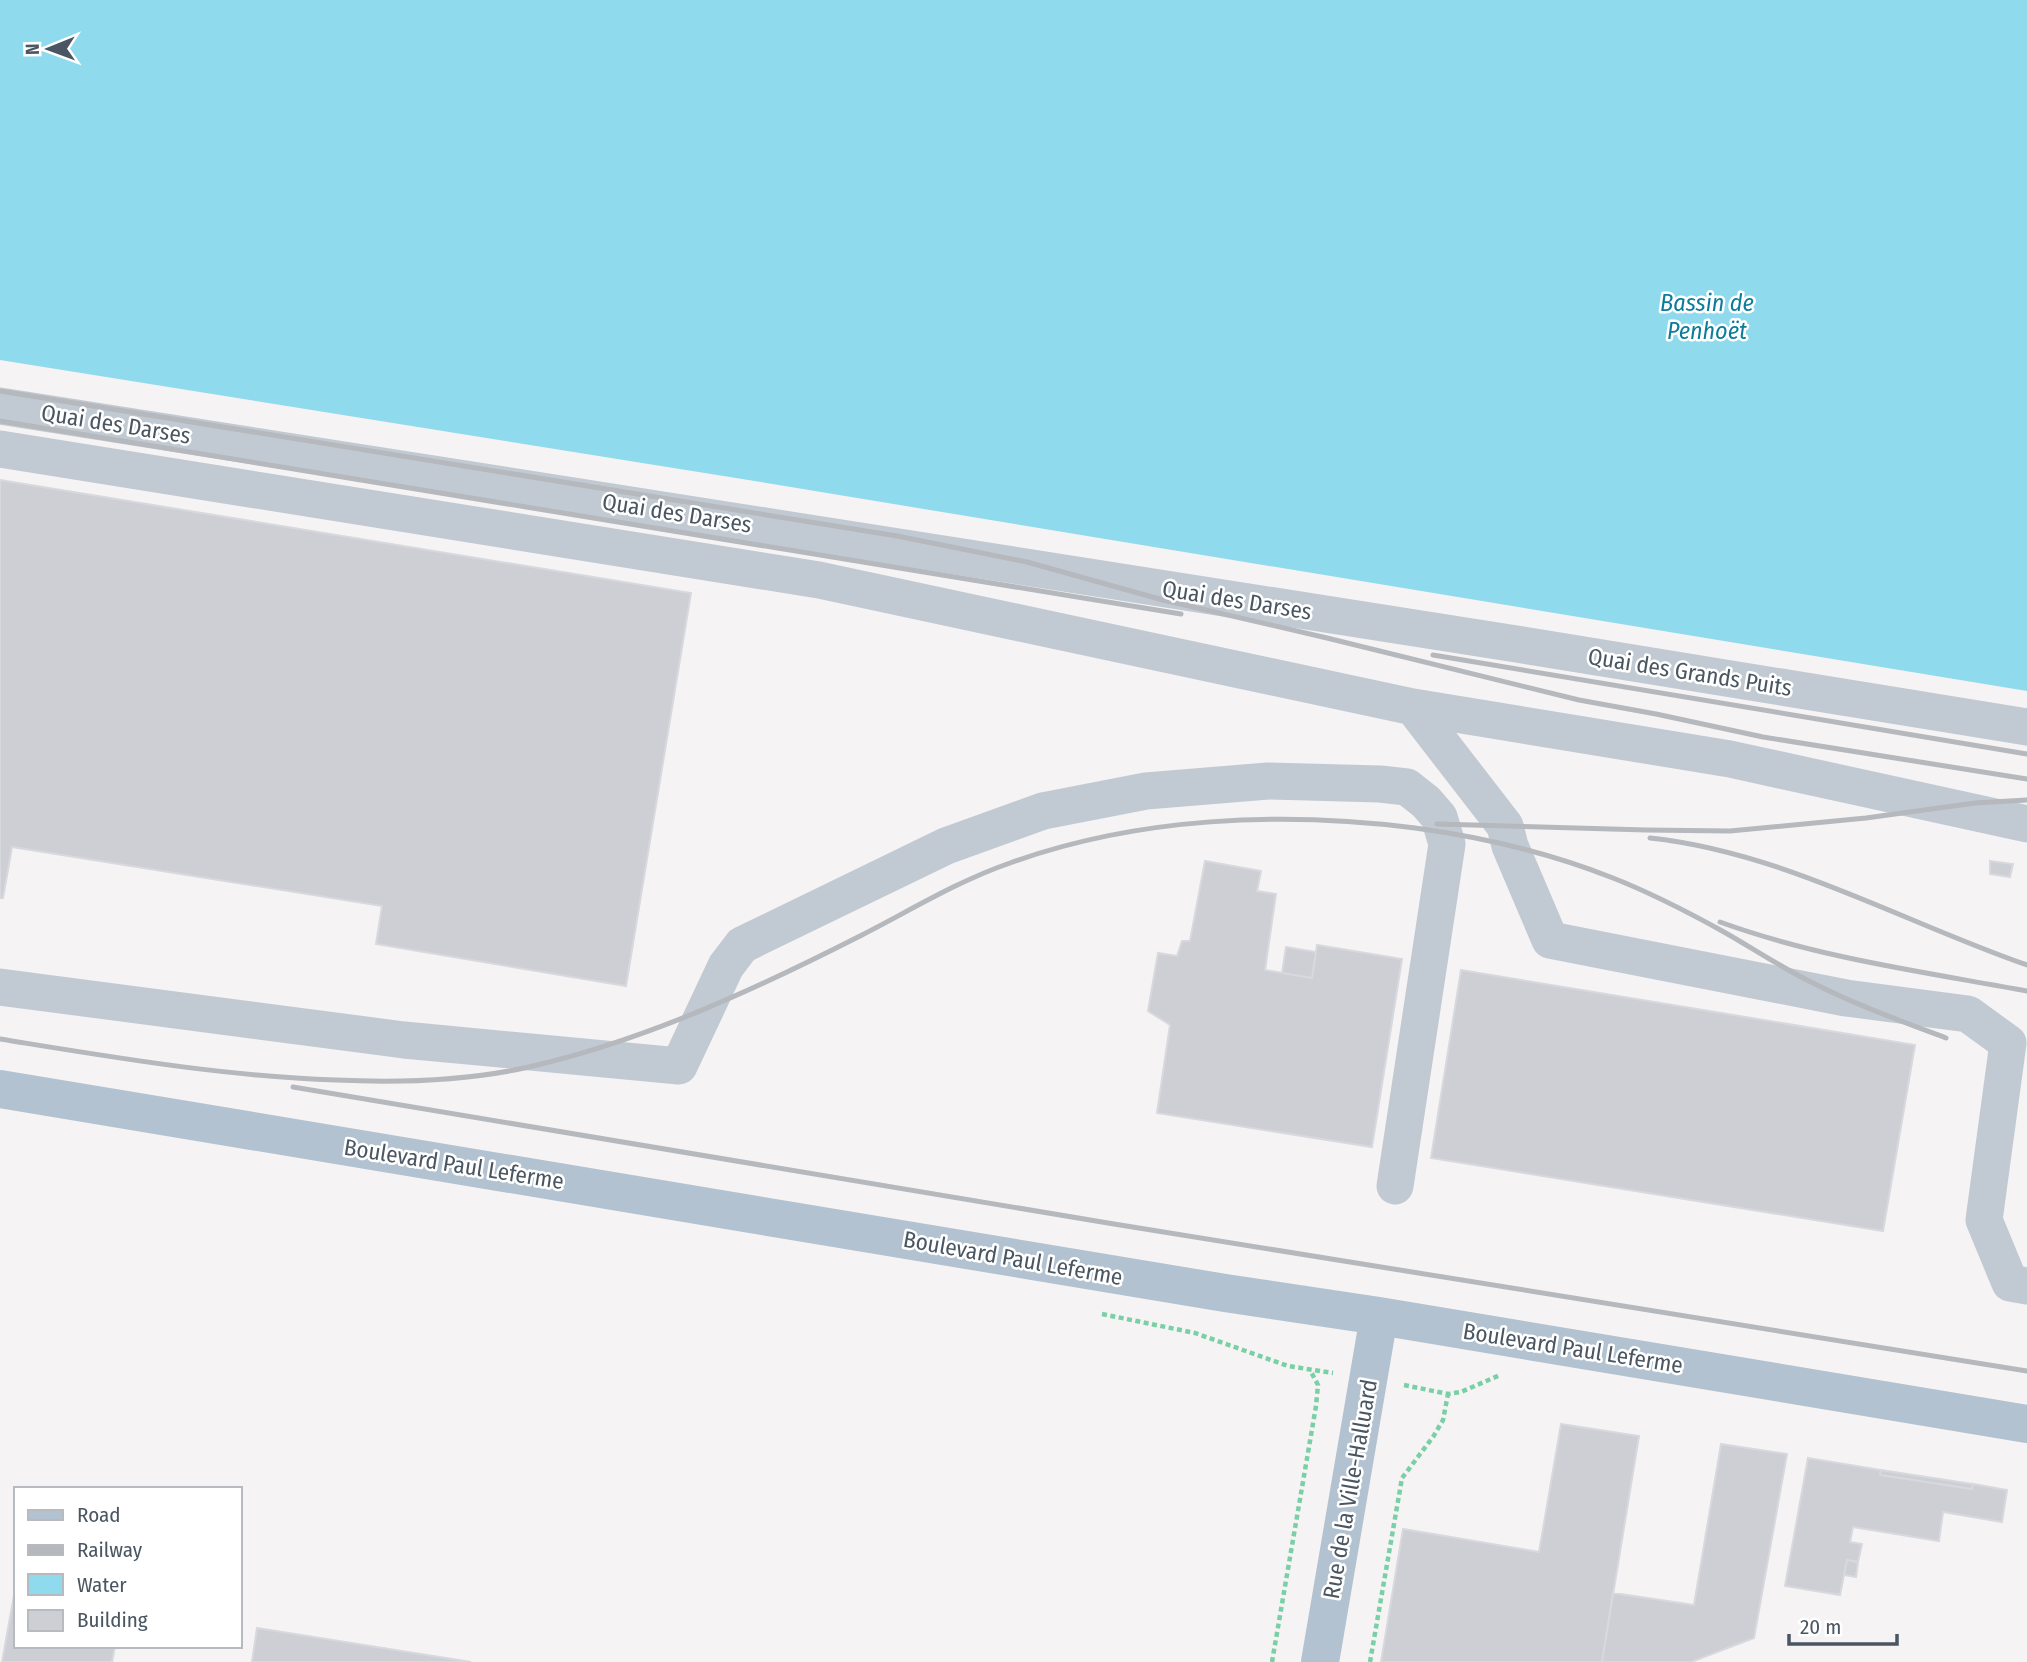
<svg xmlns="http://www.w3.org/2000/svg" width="2027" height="1662" viewBox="0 0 2027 1662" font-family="'Fira Sans Condensed',sans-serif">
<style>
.water{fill:#90daee}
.building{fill:#cdcfd5;stroke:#d7d9de;stroke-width:2}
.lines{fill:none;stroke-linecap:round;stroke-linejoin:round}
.path{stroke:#7ad0a6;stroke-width:4.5;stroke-dasharray:5 3.5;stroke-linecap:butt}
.minor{stroke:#c1cad2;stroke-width:37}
.major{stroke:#b3c2d1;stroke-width:38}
.rail{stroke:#b5b8bd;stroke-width:5}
.labels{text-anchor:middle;stroke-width:5;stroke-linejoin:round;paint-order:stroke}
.street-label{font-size:23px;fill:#4a5661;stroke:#fff}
.water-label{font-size:24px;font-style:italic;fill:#0c7c9b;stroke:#fff}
</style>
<rect width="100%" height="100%" fill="#f5f3f3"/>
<path class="water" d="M0,0H2027V691L736,478L0,360Z"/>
<path class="building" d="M0,480L691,593L626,986L376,944L382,906L12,847L3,898H0Z
M1205,861L1261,871L1257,891L1276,894L1265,970L1312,978L1317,945L1402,959L1372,1147L1157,1113L1170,1025L1148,1011L1158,953L1177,956L1182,941H1190Z
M1990,861L2013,864L2010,877L1990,874Z
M1286,947L1316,952L1312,978L1282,973Z
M1461,970L1915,1045L1883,1231L1431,1158Z
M1561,1424L1639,1436L1602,1662H1381L1403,1529L1539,1552Z
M1721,1444L1787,1454L1754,1638L1691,1662H1602L1613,1593L1694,1605Z
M1808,1458L1881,1470L1880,1475L1972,1489L1973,1484L2007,1490L2002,1522L1943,1512L1939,1541L1853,1527L1850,1542L1862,1544L1858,1562L1847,1560L1840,1595L1785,1586Z
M1881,1470L1973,1484L1972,1489L1880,1475Z
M1847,1560L1858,1562L1856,1577L1844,1575Z
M16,1584V1646H115L112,1662H2Z
M257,1628L471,1662H252Z"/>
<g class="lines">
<path class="path" d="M1102,1314L1195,1333L1288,1366L1333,1373
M1404,1385L1448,1394L1461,1392L1500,1375
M1272,1662L1316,1406L1318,1385L1310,1370
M1370,1662L1402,1478L1433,1437L1443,1420L1448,1394"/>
<path class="minor" d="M0,406L1510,643L2027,727
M0,449L819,580L1413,707L1505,826L1510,846L1550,940L1846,998L1968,1014L2008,1043L1984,1220L2010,1283L2027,1286
M1413,707L1730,759L2027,824
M0,987L404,1040L679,1066L726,966L742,945L946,846L1043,811L1146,791L1268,781L1380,784L1407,787L1426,802L1439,817L1447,844L1395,1186"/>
<path class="major" d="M0,1089L1225,1293L1379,1316L2027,1424
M1320,1662L1379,1316"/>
<path class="rail" d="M0,391L897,536L1027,562L1163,600L1327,638L1579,700L1656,714L1763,737L2027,779
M0,421L1181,614
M1433,655L2027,754
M1437,824L1646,830L1730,831L1866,818L1975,803L2027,800
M1650,838C1782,852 1903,922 2027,965
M1720,922C1819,958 1924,972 2027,991
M0,1039C112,1057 221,1076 336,1080C400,1083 466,1081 529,1067C646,1040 756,989 862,935C911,910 958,881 1010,863C1137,817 1282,811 1415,828C1482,837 1550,853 1613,878C1651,893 1688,912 1724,932C1754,949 1782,968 1813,983C1856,1005 1901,1021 1946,1038
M293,1087L1114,1224L2027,1371"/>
</g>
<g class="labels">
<g class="street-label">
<text transform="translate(116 424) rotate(9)" y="8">Quai des Darses</text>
<text transform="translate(677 513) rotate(9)" y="8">Quai des Darses</text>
<text transform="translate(1237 600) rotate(9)" y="8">Quai des Darses</text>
<text transform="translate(1690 672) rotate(9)" y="8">Quai des Grands Puits</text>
<text transform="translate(454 1164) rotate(9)" y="8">Boulevard Paul Leferme</text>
<text transform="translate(1013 1258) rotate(10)" y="8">Boulevard Paul Leferme</text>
<text transform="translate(1573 1348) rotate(9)" y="8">Boulevard Paul Leferme</text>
<text transform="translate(1350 1489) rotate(-80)" y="8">Rue de la Ville-Halluard</text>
</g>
<g class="water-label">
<text x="1707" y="311">Bassin de<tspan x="1707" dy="28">Penhoët</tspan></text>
</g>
</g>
<rect x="14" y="1487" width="228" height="161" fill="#ffffff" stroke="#b7bbc0" stroke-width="2"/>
<rect x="28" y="1510" width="35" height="10" fill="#b3c2d1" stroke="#b7bbc0" stroke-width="2"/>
<text x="77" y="1522" font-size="21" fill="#4a5661">Road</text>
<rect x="28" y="1545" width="35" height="10" fill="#b5b8bd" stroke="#b7bbc0" stroke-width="2"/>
<text x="77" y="1557" font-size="21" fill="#4a5661">Railway</text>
<rect x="28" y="1574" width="35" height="21" fill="#90daee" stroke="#b7bbc0" stroke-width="2"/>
<text x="77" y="1592" font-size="21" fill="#4a5661">Water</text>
<rect x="28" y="1610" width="35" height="21" fill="#cdcfd5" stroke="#b7bbc0" stroke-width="2"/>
<text x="77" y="1627" font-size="21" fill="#4a5661">Building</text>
<g transform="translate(49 49) rotate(269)" stroke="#ffffff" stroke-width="5" paint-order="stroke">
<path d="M0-5L12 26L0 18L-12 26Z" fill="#4a5661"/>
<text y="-10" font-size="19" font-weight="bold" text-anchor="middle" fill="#4a5661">N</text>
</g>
<path d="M1789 1634v10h108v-10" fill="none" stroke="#4a5661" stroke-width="3.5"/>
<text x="1800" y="1634" font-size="21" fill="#4a5661" stroke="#ffffff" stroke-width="5" paint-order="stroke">20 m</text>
</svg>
